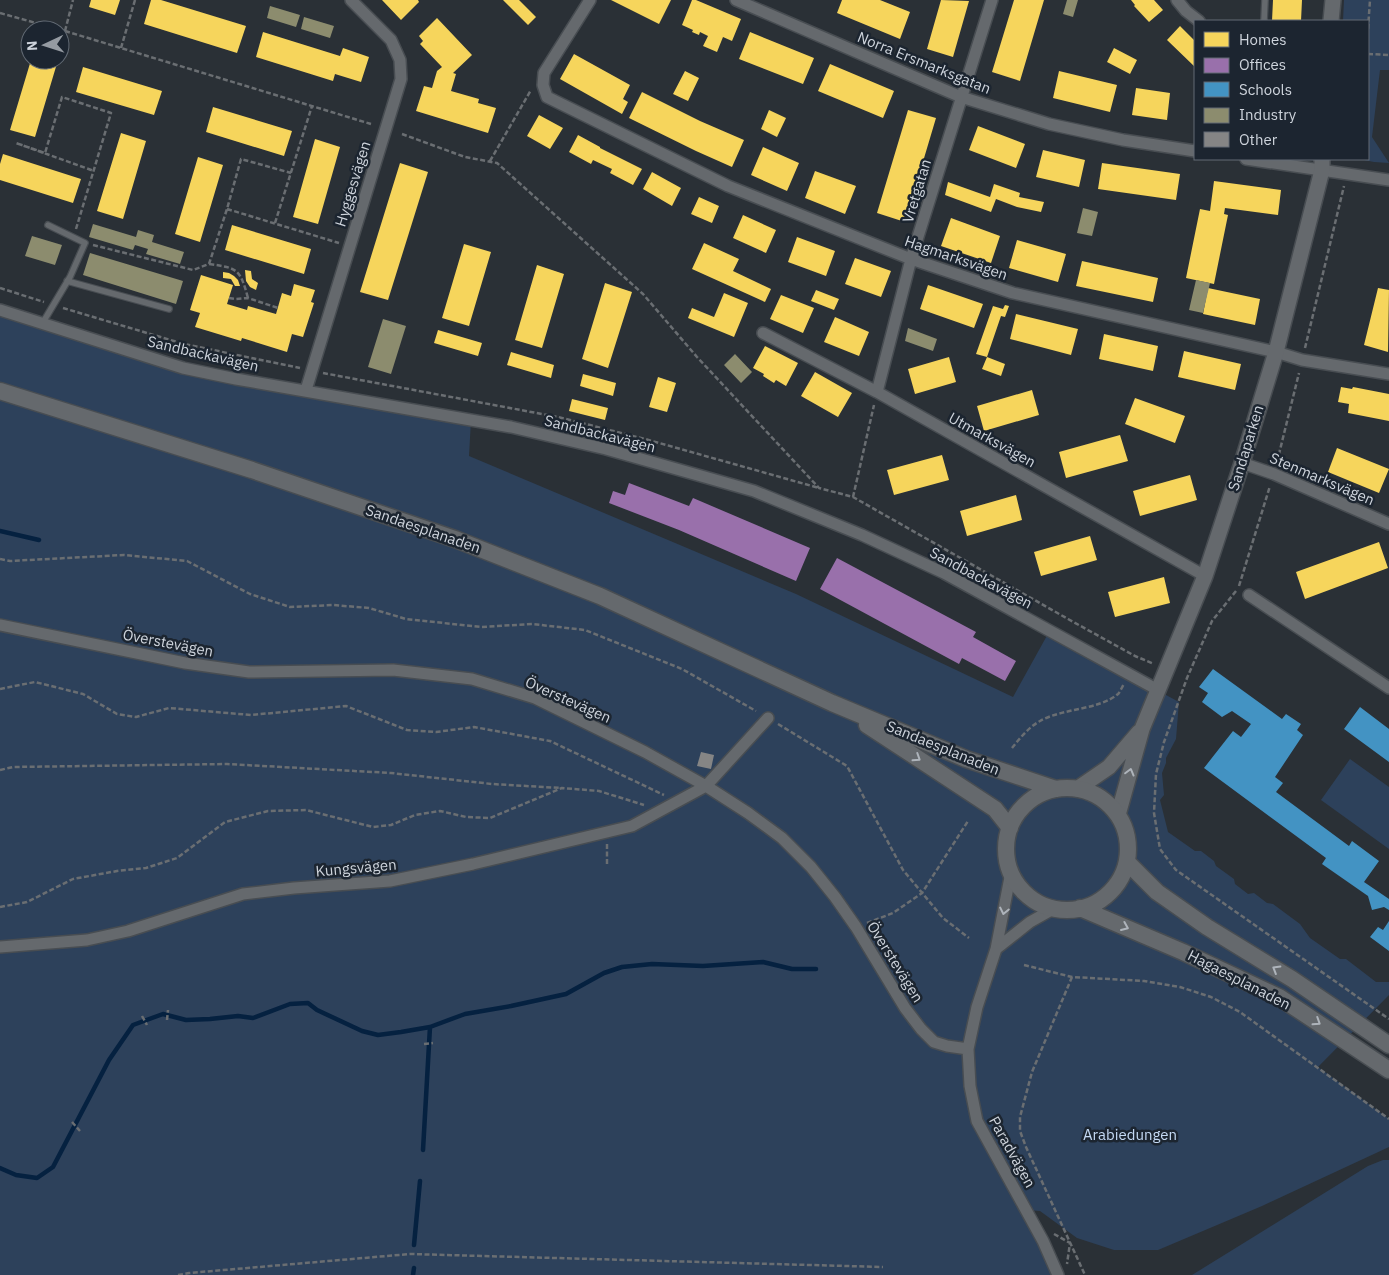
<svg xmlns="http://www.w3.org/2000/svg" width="1389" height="1275" viewBox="0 0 1389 1275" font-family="'IBM Plex Sans',sans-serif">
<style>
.green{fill:#2d415b}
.homes{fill:#f6d55c}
.offices{fill:#9970ab}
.schools{fill:#4393c3}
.industry{fill:#8c8c6e}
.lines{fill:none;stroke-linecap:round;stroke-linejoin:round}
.stream{stroke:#052140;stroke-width:4.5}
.building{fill:#858585}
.service-casing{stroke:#484d52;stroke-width:8}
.minor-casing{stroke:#484d52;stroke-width:14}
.tertiary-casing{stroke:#484d52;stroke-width:18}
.secondary-casing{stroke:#484d52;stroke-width:19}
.path{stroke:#6a6e72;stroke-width:2.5;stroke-dasharray:5 2.5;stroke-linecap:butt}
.service{stroke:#65696d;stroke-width:5.5}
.minor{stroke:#65696d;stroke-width:11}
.tertiary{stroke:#65696d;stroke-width:15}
.secondary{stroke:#65696d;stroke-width:16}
.oneway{stroke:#aeb4bb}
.labels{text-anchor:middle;stroke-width:5;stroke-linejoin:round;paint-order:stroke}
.street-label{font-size:15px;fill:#ced4dc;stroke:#1c2530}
.park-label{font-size:15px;fill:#c4d9f3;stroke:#1c2530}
</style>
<rect width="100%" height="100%" fill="#2a3036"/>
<path class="green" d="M1344,0H1389V70H1380L1372,137L1389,163L1374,162L1359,159H1368V21H1343Z
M0,310L183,368L471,420L469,456L796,594L1013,697L1049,632L1179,702L1176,739L1166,758V763L1162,773L1164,795L1160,800L1168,832L1195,851H1201L1214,861L1216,866L1234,879L1235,884L1248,894L1254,893L1267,903L1273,904L1300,924L1310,938L1340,959H1346L1376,982H1389V995L1318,1067L1389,1119V1147L1262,1206L1158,1250H1114L1077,1238L1040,1211L1027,1210L1058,1275H0Z
M1350,759L1389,787V849L1321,800Z
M1383,1160H1389V1275H1192L1368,1166Z"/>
<path class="homes" d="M91,0H120L115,15L89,7Z
M151,0H161L246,26L237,53L144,24Z
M382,0H418L419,2L401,20Z
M503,0H519L536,17L528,25Z
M611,0H671L659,24Z
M692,0H696L741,19L732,41L723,37L717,52L703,46L708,36L700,32L699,35L692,32L693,30L682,25Z
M842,0H880L910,12L900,39L837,13Z
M941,0L969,1L953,57L927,49Z
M1014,0H1044L1020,81L992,72Z
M1131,0H1154L1163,10L1149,22L1134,6L1135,5Z
M1273,0H1302L1301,21H1272Z
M437,18L472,55L453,73L456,74L451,91L479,99L478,103L496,108L488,133L416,111L424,86L432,88L437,71L442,67L420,44L423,41L419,36Z
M1180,26L1195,41V67L1167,40Z
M263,32L340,56L343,48L369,57L361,82L335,74L333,81L256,57Z
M750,32L814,58L803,84L739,59Z
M1114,48L1137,60L1130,74L1107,62Z
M574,54L630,85L623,99L628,102L622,114L560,79Z
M31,60H58L35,137L10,130Z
M830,64L894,91L883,118L818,91Z
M83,67L162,91L154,115L76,92Z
M685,71L699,78L688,101L673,94Z
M1059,71L1117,85L1110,112L1053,98Z
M1136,88L1170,93L1167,120L1132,115Z
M642,92L700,121L744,140L732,167L696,151L629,118Z
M213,107L292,131L284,156L206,132Z
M769,110L786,118L777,137L761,129Z
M908,110L936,118L905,222L877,213Z
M539,115L563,128L550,149L527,136Z
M978,126L1025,144L1016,168L969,150Z
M121,133L146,141L123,219L97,211Z
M578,135L600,147V148L642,169L633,185L610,173L612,169L593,160L591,164L569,152Z
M315,139L340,147L318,224L293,217Z
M763,147L799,163L787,191L751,175Z
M1043,150L1085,160L1079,187L1036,177Z
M3,154L81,179L73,203L0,180V164Z
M198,157L223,165L200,242L175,234Z
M400,163L428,172L388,300L360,292Z
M1102,163L1180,174L1176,200L1098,189Z
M815,171L856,186L845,214L805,198Z
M652,172L681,188L672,206L643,189Z
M1214,181L1281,190L1278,215L1225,208L1224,214L1228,215L1214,284L1186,278L1200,209L1210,211Z
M948,182L990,197L994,184L1020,193L1019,197L1044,202L1041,212L1017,207L996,199L991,212L945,195Z
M699,197L719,206L712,223L691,214Z
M743,215L776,230L766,253L733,238Z
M951,218L1000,236L991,263L941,246Z
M232,225L311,249L304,274L225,250Z
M797,237L835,251L826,276L788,262Z
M1017,240L1066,254L1058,282L1009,268Z
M704,243L739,259L733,271L771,289L765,302L692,269Z
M464,244L491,252L469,326L442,318Z
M855,258L891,271L881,297L845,284Z
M1082,261L1158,278L1153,302L1076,286Z
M537,265L564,274L542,348L515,340Z
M245,270L251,271L252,279L258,283L256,290L250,287L246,281Z
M223,272L229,273L234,276L238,280L240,286H235L231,279L223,278Z
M201,275L233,285L227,304L247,310L248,306L276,314L282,293L291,296L294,284L315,290L311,302L314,303L303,337L292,334L287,352L242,338L241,341L195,327L200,313L190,310Z
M605,283L632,292L608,368L582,359Z
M928,285L983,304L974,328L920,309Z
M1208,288L1260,299L1255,325L1203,314Z
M1378,288L1389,290L1388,352L1364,345Z
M816,290L839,299L834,310L811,301Z
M724,293L748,303L734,337L688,318L692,308L714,317Z
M781,295L814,308L803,333L770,319Z
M1005,305L1009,306L1005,317L1001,316L987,357L976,354L993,306L1003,309Z
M1016,314L1078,329L1071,355L1010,339Z
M835,317L869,332L859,356L824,342Z
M438,330L482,343L478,356L434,343Z
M1104,334L1158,346L1153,371L1099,359Z
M765,346L798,363L786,386L776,380L774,383L763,376L764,374L753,368Z
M1184,351L1241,364L1235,390L1178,377Z
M511,352L554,365L551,378L507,365Z
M949,357L956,382L915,394L908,369Z
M987,357L1005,364L1001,376L982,369Z
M815,372L852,393L838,417L801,396Z
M583,374L616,383L613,396L580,386Z
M658,377L676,383L667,412L649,407Z
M1341,387L1352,389L1353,387L1389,394V421L1348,413L1349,404L1338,402Z
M1032,390L1039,415L984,431L977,406Z
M1135,398L1185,416L1175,443L1125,424Z
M572,399L608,408L605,420L569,411Z
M1120,435L1128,461L1066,478L1059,452Z
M1337,448L1389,469L1379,493L1328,472Z
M942,455L949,480L894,495L887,470Z
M1190,475L1197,500L1140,516L1133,491Z
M1016,495L1022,520L967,536L960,511Z
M1090,536L1097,560L1041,576L1034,552Z
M1379,542L1388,568L1305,599L1296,572Z
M1164,577L1170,603L1115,617L1108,592Z"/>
<path class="offices" d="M629,483L689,506L693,498L810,548L796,581L679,530L609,503L613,491L625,495Z
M837,558L976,632L973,637L1016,661L1005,681L962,658L959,664L820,589Z"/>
<path class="schools" d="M1213,669L1282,719L1286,714L1301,724L1297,730L1303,735L1275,777L1283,783L1276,792L1349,846L1352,841L1379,861L1364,882L1389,899V910L1384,907L1372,910L1368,896L1322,864L1326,858L1204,768L1233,731L1241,737L1251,724L1232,711L1222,717L1202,702L1208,693L1199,687Z
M1360,707L1389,729V762L1344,729Z
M1389,921V951L1370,937L1378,927L1383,930Z"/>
<path class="industry" d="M1067,0H1078L1073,17L1063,14Z
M270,6L300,15L296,27L267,18Z
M304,17L334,26L330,38L301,29Z
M1083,208L1098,212L1092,236L1077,233Z
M93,224L136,237L138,230L154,235L152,242L184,252L180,264L146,254L148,249L135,245L133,250L89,237Z
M32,236L62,245L55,265L25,256Z
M90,253L183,281L176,304L83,275Z
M1196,280L1210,283L1203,313L1189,310Z
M383,319L406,326L391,374L368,367Z
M908,328L937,339L933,351L905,341Z
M735,354L752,372L741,383L724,365Z"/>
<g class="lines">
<path class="stream" d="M0,531L39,540
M423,1150L430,1027
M0,1168L16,1175L37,1178L53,1167L109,1060L133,1025L163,1014L186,1020L210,1019L238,1016L253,1018L290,1004L308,1003L317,1010L362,1031L378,1035L401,1032L430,1027L465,1014L511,1006L566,994L604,973L622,967L652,964L703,966L763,962L792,969H816
M414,1245L420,1181
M413,1275L414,1268"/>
</g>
<path class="building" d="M701,752L714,755L711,769L697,766Z"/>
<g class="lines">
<g class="service-casing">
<path id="service" d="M1264,21L1265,0
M67,281L169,309
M42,324L70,277L85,243L48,225"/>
</g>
<g class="minor-casing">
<path id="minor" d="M590,0L544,73L543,85L547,97L728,186L911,259L1013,293L1276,352L1302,360L1389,374
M736,0L961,97L1049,124L1123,140L1195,151
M1177,0L1186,11L1199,21
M1246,159L1389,180
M0,310L183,368L236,379L511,427L606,449L754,491L862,535L944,573L1158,690
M763,333L877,392L1205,576
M306,390L401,79L400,60L391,40L351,0
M877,392L911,259L992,0
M1242,463L1274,474L1389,524
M1249,595L1389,688
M0,625L185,663L249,672L393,670L472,679L535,698L645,752L706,786L748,813L782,838L811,867L835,897L856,927L905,1008L921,1029L934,1042L947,1046L968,1049
M1011,872L996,949L977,1007L968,1049L970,1086L977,1121L1043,1241L1058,1275
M0,947L87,940L128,931L243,894L294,888L390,881L473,864L632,826L706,786L768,718
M996,949L1030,922L1055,908"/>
</g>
<g class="tertiary-casing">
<path id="tertiary" d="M1331,21L1333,0
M1077,789L1109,767L1139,732
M1118,815L1142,729L1205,576L1242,463L1276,352L1322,170V159"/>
</g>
<g class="secondary-casing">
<path id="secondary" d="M0,391L252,470L455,539L600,596L832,703L966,759L1056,789
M867,725L995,809L1010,828
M1006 849a61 61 0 1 1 122 0a61 61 0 1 1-122 0Z
M1127,862L1157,892L1207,927L1292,979L1389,1045
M1080,908L1183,952L1279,997L1389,1070"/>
</g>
<path class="path" d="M0,13L65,31L371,124
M1368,29L1370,0
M65,31L73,0
M121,48L135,0
M1368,54L1389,55
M402,134L465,157L497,163L643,294L697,357L819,488L853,497L1068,619L1135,656L1154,664
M490,161L531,90
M227,209L339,243
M275,223L312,106
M76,229L111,113L62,97L45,153L16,143L94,171
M93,245L193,270L209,264L227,209L241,159L291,173
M209,264C238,268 240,269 248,298
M0,288L44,302
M229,298L236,299L248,298L278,308
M63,308L184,344L300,368
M1305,348L1344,186
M323,373L558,417L645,439L819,488
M1277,462L1299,373
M853,497L874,405
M0,559L10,561L124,555L187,561L250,594L290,607L333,605L369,608L406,619L481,627L532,624L585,630L682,669L756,711
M1239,586L1270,486
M1236,591L1212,621L1187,678L1164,742L1156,774L1154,813L1160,849L1176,870L1389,1019
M0,689L35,682L83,694L117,714L136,717L169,708L251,715L346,706L407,730L436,732L474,727L550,741L664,795
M778,724L847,766L903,870L943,918L969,938
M1012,748C1020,738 1029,727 1040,721C1063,708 1099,710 1118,694C1120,692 1122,687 1124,684
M0,770L13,767L227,764L391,773L492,784L561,788
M607,844V866
M0,907L27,902L73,879L117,871L146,868L177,858L225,822L268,811L306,810L373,827L391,825L415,815L440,811L466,817L490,818L562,788L599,791L644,805
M867,923L893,913L922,893L968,821
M1024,965L1072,977L1144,981L1180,987L1211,997L1240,1012L1389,1119
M1072,977L1032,1072L1020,1117V1131L1026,1147L1085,1275
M142,1016L147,1025
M167,1020L168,1010
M424,1044L433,1043
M72,1122L80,1131
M1054,1234L1070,1243L1067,1264
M178,1275L189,1273L410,1254L883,1267"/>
<use href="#service" class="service"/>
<use href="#minor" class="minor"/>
<use href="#tertiary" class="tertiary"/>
<use href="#secondary" class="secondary"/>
</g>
<defs><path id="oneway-chevron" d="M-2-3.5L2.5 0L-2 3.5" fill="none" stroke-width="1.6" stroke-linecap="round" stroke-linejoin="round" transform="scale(1.25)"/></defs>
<g class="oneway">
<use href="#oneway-chevron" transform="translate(917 758) rotate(33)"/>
<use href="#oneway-chevron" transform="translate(1130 772) rotate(-75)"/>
<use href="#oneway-chevron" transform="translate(1004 911) rotate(102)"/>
<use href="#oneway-chevron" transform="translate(1125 927) rotate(23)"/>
<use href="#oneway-chevron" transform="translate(1276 969) rotate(-149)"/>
<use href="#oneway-chevron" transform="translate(1317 1022) rotate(33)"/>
</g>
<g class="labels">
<g class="street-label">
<text transform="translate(924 63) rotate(22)" y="5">Norra Ersmarksgatan</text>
<text transform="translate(353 184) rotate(-73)" y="5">Hyggesvägen</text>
<text transform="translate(917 191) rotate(-73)" y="5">Vretgatan</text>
<text transform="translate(956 258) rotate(19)" y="5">Hagmarksvägen</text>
<text transform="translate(203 354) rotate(13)" y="5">Sandbackavägen</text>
<text transform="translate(600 434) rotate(14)" y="5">Sandbackavägen</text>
<text transform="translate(992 440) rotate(29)" y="5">Utmarksvägen</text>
<text transform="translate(1246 448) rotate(-73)" y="5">Sandaparken</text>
<text transform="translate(1322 479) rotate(23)" y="5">Stenmarksvägen</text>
<text transform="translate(423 529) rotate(19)" y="5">Sandaesplanaden</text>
<text transform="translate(981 578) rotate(28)" y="5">Sandbackavägen</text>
<text transform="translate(168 643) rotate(11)" y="5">Överstevägen</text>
<text transform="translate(568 700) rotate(24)" y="5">Överstevägen</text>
<text transform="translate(943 748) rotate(22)" y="5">Sandaesplanaden</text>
<text transform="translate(356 868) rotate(-5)" y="5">Kungsvägen</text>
<text transform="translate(895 962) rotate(58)" y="5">Överstevägen</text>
<text transform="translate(1239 980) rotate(27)" y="5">Hagaesplanaden</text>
<text transform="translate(1012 1152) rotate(61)" y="5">Paradvägen</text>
</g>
<g class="park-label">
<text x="1130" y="1140">Arabiedungen</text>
</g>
</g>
<rect x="1194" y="20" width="175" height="140" fill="#1c2530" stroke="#636b75"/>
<rect x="1204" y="32" width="25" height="15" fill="#f6d55c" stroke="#636b75"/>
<text x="1239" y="45" font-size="15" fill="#ced4dc">Homes</text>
<rect x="1204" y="58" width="25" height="15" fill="#9970ab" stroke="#636b75"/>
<text x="1239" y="70" font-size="15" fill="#ced4dc">Offices</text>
<rect x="1204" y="82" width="25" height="15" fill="#4393c3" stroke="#636b75"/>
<text x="1239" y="95" font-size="15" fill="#ced4dc">Schools</text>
<rect x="1204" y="108" width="25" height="15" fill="#8c8c6e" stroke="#636b75"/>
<text x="1239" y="120" font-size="15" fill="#ced4dc">Industry</text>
<rect x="1204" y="132" width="25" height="15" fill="#858585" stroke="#636b75"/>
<text x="1239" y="145" font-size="15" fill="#ced4dc">Other</text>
<g transform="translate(45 45) rotate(266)"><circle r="24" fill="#1c2530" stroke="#636b75"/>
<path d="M0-4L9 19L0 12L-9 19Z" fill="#959ba2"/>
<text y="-8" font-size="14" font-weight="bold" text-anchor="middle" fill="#ced4dc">N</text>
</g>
</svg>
